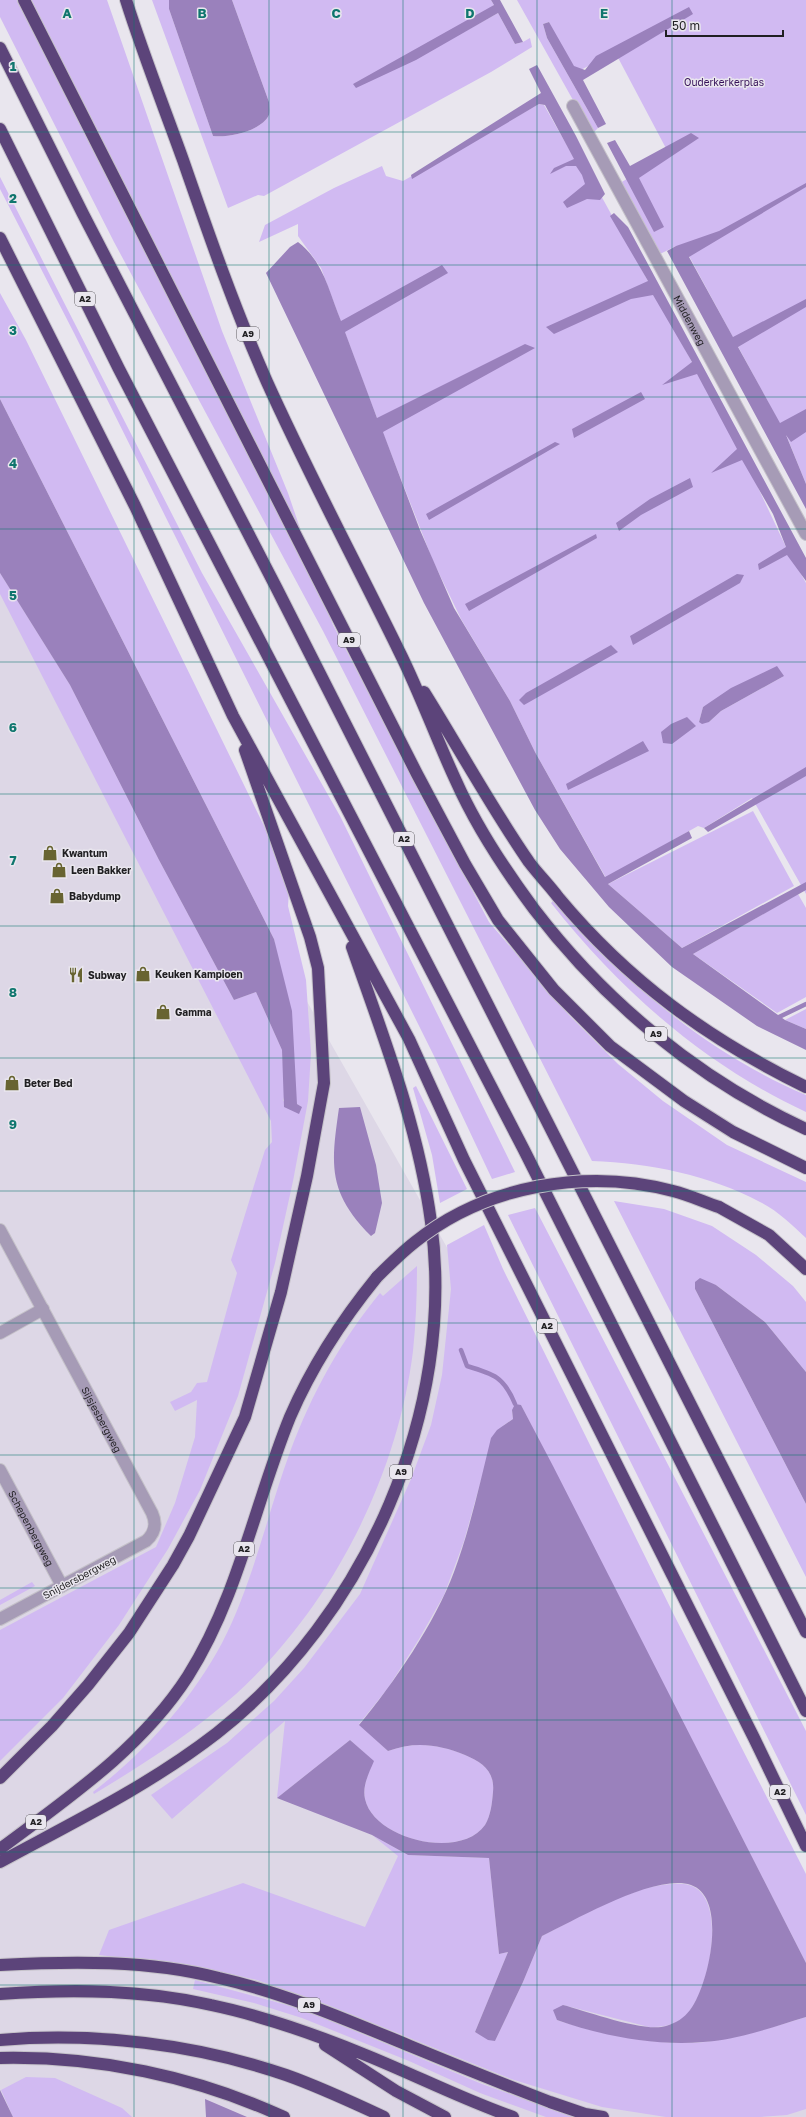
<svg xmlns="http://www.w3.org/2000/svg" width="806" height="2117" viewBox="0 0 806 2117" font-family="'Golos Text',sans-serif">
<style>
.built{fill:#ddd7e6}
.green{fill:#d1baf2;fill-rule:evenodd}
.water{fill:#9a81bc}
.lines{fill:none;stroke-linecap:round;stroke-linejoin:round}
.stream{stroke:#9a81bc;stroke-width:4.5}
.street-casing{stroke:#c5c2c9;stroke-width:14}
.highway-casing{stroke:#c5c2c9;stroke-width:14}
.street{stroke:#a69bb6;stroke-width:12}
.highway{stroke:#5c447a;stroke-width:12}
.highway-bridge-casing{stroke:#c5c2c9;stroke-width:14;stroke-linecap:butt}
.highway-bridge{stroke:#5c447a;stroke-width:12}
.grid{fill:none;stroke:#0f766e;stroke-width:1;stroke-opacity:0.55}
.labels{text-anchor:middle;stroke-width:3;stroke-linejoin:round;paint-order:stroke}
.shield{fill:#e9e6ee;stroke:#5c5b5f;stroke-width:1}
.shield-label{font-size:9px;font-weight:bold;fill:#201f22}
.park-label{font-size:10px;fill:#38135a;stroke:#e9e6ee}
.street-label{font-size:10px;fill:#201f22;stroke:#e9e6ee}
.poi-label{font-size:10px;font-weight:bold;fill:#201f22;stroke:#e9e6ee;text-anchor:start}
.grid-label{font-size:13px;text-anchor:middle;font-weight:bold;fill:#0f766e;stroke:#e9e6ee;stroke-width:3;stroke-linejoin:round;paint-order:stroke}
</style>
<rect width="100%" height="100%" fill="#e9e6ee"/>
<path class="built" d="M0,421L100,638L806,1878V2117H0Z"/>
<path class="green" d="M0,0H107L222,331L288,493L333,625L489,922L569,1015L618,1064L663,1101L727,1145L806,1182V1238C793,1226 777,1210 760,1202C709,1175 650,1163 592,1161L323,631L114,242L0,17Z
M152,0H169V9L213,136C229,138 261,131 269,115C270,111 269,106 269,102L232,0H491L494,5L464,32L498,13L515,44L523,42L530,38L532,47L491,72L264,196L258,195L228,208Z
M517,0H806V484L787,437L689,256L676,246L658,255L620,183L669,154L615,52L573,74L549,22L543,24L547,38L598,128L592,134Z
M539,104L544,105L586,179L599,192L648,281L745,460L786,547L806,583V894L752,798L704,828L698,826L606,878L535,752L510,701L461,619L433,561L370,400L321,268L298,236V224L259,242L265,225L334,188L382,166L386,176L403,181ZM784,676L721,711L709,722H699L703,707Z
M0,177L202,573L340,816L515,1172L492,1179L436,1060L74,333L0,189Z
M0,293L26,340L269,836L289,891L288,906L306,980L311,1053L308,1101L293,1181L275,1263L238,1396L200,1490L168,1549L119,1625L63,1698L0,1761V1630L156,1547L175,1503L195,1437L197,1400L175,1411L170,1402L191,1392L197,1383L207,1382L237,1273L231,1260L265,1150L272,1142L271,1121L0,594V573L70,685L159,860L234,1000L256,992L282,1050L285,1093L283,1101L302,1107L297,1104L274,939L0,399Z
M753,811L794,886L682,948L608,884Z
M798,894L806,908V997L777,1013L693,954Z
M553,901C623,981 707,1053 806,1095V1112C703,1064 621,991 551,903Z
M806,1009V1029L785,1020Z
M416,1086L467,1189L440,1203L432,1155L413,1088Z
M614,1201L664,1209L712,1226L756,1255L793,1286L806,1302V1372L765,1322L716,1285L695,1282V1289L806,1504V1577Z
M535,1208L806,1731V1815L508,1215Z
M484,1225L503,1269L674,1615L806,1874V1963L521,1405L512,1410L513,1419L504,1425L483,1473L464,1541L444,1595L419,1639L388,1688L359,1724L388,1751C415,1741 439,1744 465,1755C482,1762 495,1771 493,1792C492,1803 491,1815 485,1825C461,1860 374,1840 365,1799C362,1786 369,1773 373,1761L350,1740L277,1798L285,1721L172,1819L151,1795L227,1743L274,1701L304,1668L360,1594L411,1479L431,1425L442,1375L451,1289L447,1245Z
M417,1266C417,1294 416,1322 413,1351C397,1479 331,1607 236,1694C192,1733 144,1764 94,1794L93,1792C146,1751 190,1702 222,1643C253,1583 267,1515 290,1452C312,1393 340,1342 380,1293L383,1296Z
M32,1582L35,1586L0,1605V1600Z
M372,1835L408,1855L489,1858L499,1954L508,1952L475,2032L495,2041L523,1982L542,1936C581,1917 638,1881 683,1884C732,1887 710,1997 683,2018C673,2026 661,2027 649,2027L563,2005L557,2020C598,2034 662,2047 705,2042C739,2038 773,2027 806,2017V2109L787,2115L759,2117H666L602,2107L511,2079L328,2005L257,1980L191,1966L99,1955L109,1930L243,1883L365,1927L398,1856Z
M195,1980L305,2010L482,2084L574,2117H546L480,2093L409,2061L302,2018L254,2003L193,1989Z
M26,2077L55,2078L122,2108L132,2117H13L1,2090Z"/>
<path class="water" d="M169,0H232L269,102C269,106 270,111 269,115C261,131 229,138 213,136L169,9Z
M491,0H500L523,42L515,44L498,13L416,60L356,88L353,84L494,5Z
M689,7L693,14L583,80L606,124L598,128L547,38L543,24L549,22L574,66L585,70L596,56Z
M537,65L576,136L605,194L600,200L587,199L567,208L563,202L585,184L582,175L576,166H566L550,174L554,168L574,159L545,105L539,104L412,179L411,175L541,93L529,69Z
M691,133L699,138L639,178L664,227L654,232L607,143L615,140L630,166Z
M806,183V187L689,257L733,337L806,299V307L738,347L780,423L806,409V432L791,442L786,435L806,484V509L667,251L676,246L719,231Z
M614,213L628,227L806,558V581L787,555L759,570L758,564L786,547L773,514L742,460L711,473L737,449L697,374L662,385L692,362L653,295L631,299L554,334L546,327L648,281L610,216Z
M298,242C324,262 329,292 341,321L442,265L448,273L345,332L377,418L525,344L535,348L383,432L420,530L454,608L510,701L535,752L605,877L689,831L692,838L608,884L682,948L806,882V890L693,954L785,1020L806,1029V1050L757,1026L672,967L609,907L560,849L535,810L424,603L266,273L290,247Z
M641,392L645,399L574,438L572,429Z
M0,399L274,939L292,1011L297,1104L302,1107L299,1114L284,1107L282,1050L256,992L234,1000L159,860L70,685L0,573Z
M555,442L560,444L429,520L426,514Z
M690,478L693,487L641,515L619,531L616,523L650,499Z
M596,534L597,538L469,611L465,604Z
M737,574L744,575L740,583L633,645L630,636Z
M611,645L618,652L524,705L519,700L526,693Z
M777,666L784,676L721,711L709,722L702,724L699,722L703,707L731,688Z
M687,717L696,726L672,744L663,743L661,732L671,724Z
M643,741L649,751L568,790L566,784Z
M806,767V776L708,832L704,828Z
M360,1107L376,1165L382,1203L375,1233L371,1236C327,1192 331,1164 339,1108Z
M700,1278L716,1285L765,1322L806,1372V1504L695,1289V1282Z
M515,1404L521,1405L553,1466L806,1963V2017C773,2027 738,2040 703,2042C655,2046 602,2036 557,2020L553,2010L563,2005C586,2011 645,2033 666,2026C676,2023 684,2018 690,2010C708,1987 729,1898 691,1885C655,1873 576,1920 542,1936L523,1982L495,2041L488,2040L475,2032L508,1952L499,1954L489,1858L408,1855L372,1835L277,1798L350,1740L374,1761C369,1773 362,1786 365,1799C374,1840 461,1860 485,1825C491,1815 492,1803 493,1792C495,1771 482,1762 465,1755C439,1744 414,1741 388,1751L359,1725C394,1683 435,1623 454,1572C470,1529 480,1483 491,1438L497,1430L513,1419L512,1410Z
M0,2090L13,2117H0Z
M205,2099L247,2117H206Z"/>
<g class="lines">
<path class="stream" d="M779,1017L806,1004
M461,1350L467,1366C494,1374 504,1377 515,1404"/>
<g class="street-casing">
<g id="street">
<path id="s1" d="M573,106L806,534"/>
<path id="s2" d="M0,1230L152,1513C157,1524 155,1533 146,1541L0,1619"/>
<path d="M0,1333L43,1309"/>
<path id="s3" d="M0,1470L62,1586"/>
</g>
</g>
<g class="highway-casing">
<path id="highway" d="M24,0L417,774L465,864L498,920L554,990L610,1046L684,1101L733,1132L806,1168
M126,0C143,54 164,107 183,160C209,235 235,310 267,382C308,473 355,561 399,651C420,693 436,738 456,781C476,826 505,870 534,909C605,1002 699,1080 806,1129
M0,48L83,214L277,589L806,1632
M0,129L119,369L524,1150L806,1711
M0,238L135,506L233,716L409,1039L464,1160L754,1738L806,1846
M424,692C459,748 491,807 529,862C538,874 549,885 558,897C628,981 708,1039 806,1087
M719,1207L769,1235L806,1269
M0,1778L52,1726L88,1685L129,1633L173,1565L189,1536L245,1417L281,1292L307,1176L324,1083L318,968L310,937L245,750
M0,1849C68,1798 141,1749 188,1676C238,1597 255,1503 290,1417C312,1366 342,1320 377,1277
M0,1862C74,1822 150,1785 217,1733C365,1617 457,1410 431,1222C418,1125 384,1039 352,947
M0,1965C73,1961 148,1960 219,1978C285,1993 347,2020 410,2046C456,2065 503,2084 550,2102L585,2114L603,2117
M0,1994C70,1989 142,1989 211,2005C264,2016 317,2035 368,2056C417,2076 464,2100 513,2117
M0,2040C95,2032 196,2044 286,2075C320,2087 352,2102 384,2117
M325,2045L396,2091L445,2117
M0,2058C97,2056 195,2076 284,2117"/>
</g>
<use href="#street" class="street"/>
<use href="#highway" class="highway"/>
<g class="highway-bridge-casing">
<path id="highway-bridge" d="M377,1277C389,1265 401,1253 415,1242C486,1185 587,1168 673,1191C689,1195 704,1202 719,1207"/>
</g>
<use href="#highway-bridge" class="highway-bridge"/>
</g>
<path class="grid" d="M134,0V2117M269,0V2117M403,0V2117M537,0V2117M672,0V2117M0,132H806M0,265H806M0,397H806M0,529H806M0,662H806M0,794H806M0,926H806M0,1058H806M0,1191H806M0,1323H806M0,1455H806M0,1588H806M0,1720H806M0,1852H806M0,1985H806"/>
<defs>
<g id="shop-bare" transform="scale(1.2)"><path d="M-5-2.5h2.3a2.7 3.5 0 0 1 5.4 0H5L5.5 6h-11ZM-1.5-2.5h3a1.5 2.3 0 0 0-3 0Z" fill="#686431" stroke="#e9e6ee" stroke-width="2.5" paint-order="stroke"/></g>
<g id="restaurant-bare" transform="scale(1.2)"><path d="M-5-6h1v4h1v-4h1v4h1v-4h1v5L-1.5 .5V6h-2V.5L-5-1ZM5-6V6H3V1.5H1.5Q1.5-4 5-6Z" fill="#686431" stroke="#e9e6ee" stroke-width="2.5" paint-order="stroke"/></g>
</defs>
<g fill-rule="evenodd">
<use href="#shop-bare" x="50" y="853"/>
<use href="#shop-bare" x="59" y="870"/>
<use href="#shop-bare" x="57" y="896"/>
<use href="#shop-bare" x="143" y="974"/>
<use href="#restaurant-bare" x="76" y="975"/>
<use href="#shop-bare" x="163" y="1012"/>
<use href="#shop-bare" x="12" y="1083"/>
</g>
<g class="labels">
<g class="shield">
<rect x="75" y="292" width="20" height="14" rx="3"/>
<rect x="237" y="327" width="22" height="14" rx="3"/>
<rect x="338" y="633" width="22" height="14" rx="3"/>
<rect x="394" y="832" width="20" height="14" rx="3"/>
<rect x="645" y="1027" width="22" height="14" rx="3"/>
<rect x="537" y="1319" width="20" height="14" rx="3"/>
<rect x="390" y="1465" width="22" height="14" rx="3"/>
<rect x="234" y="1542" width="20" height="14" rx="3"/>
<rect x="770" y="1785" width="20" height="14" rx="3"/>
<rect x="26" y="1815" width="20" height="14" rx="3"/>
<rect x="298" y="1998" width="22" height="14" rx="3"/>
</g>
<g class="shield-label">
<text x="85" y="302">A2</text>
<text x="248" y="337">A9</text>
<text x="349" y="643">A9</text>
<text x="404" y="842">A2</text>
<text x="656" y="1037">A9</text>
<text x="547" y="1329">A2</text>
<text x="401" y="1475">A9</text>
<text x="244" y="1552">A2</text>
<text x="780" y="1795">A2</text>
<text x="36" y="1825">A2</text>
<text x="309" y="2008">A9</text>
</g>
<g class="park-label">
<text x="724" y="86">Ouderkerkerplas</text>
</g>
<g class="street-label">
<text dy="4" stroke="none"><textPath href="#s1" startOffset="244">Middenweg</textPath></text>
<text dy="4" stroke="none"><textPath href="#s2" startOffset="215">Sijsjesbergweg</textPath></text>
<text dy="4" stroke="none"><textPath href="#s3" startOffset="66">Schepenbergweg</textPath></text>
<text transform="translate(79 1577) rotate(-28)" y="4">Snijdersbergweg</text>
</g>
<g class="poi-label">
<text x="62" y="857">Kwantum</text>
<text x="71" y="874">Leen Bakker</text>
<text x="69" y="900">Babydump</text>
<text x="155" y="978">Keuken Kampioen</text>
<text x="88" y="979">Subway</text>
<text x="175" y="1016">Gamma</text>
<text x="24" y="1087">Beter Bed</text>
</g>
</g>
<g class="grid-label">
<text x="67" y="18">A</text>
<text x="202" y="18">B</text>
<text x="336" y="18">C</text>
<text x="470" y="18">D</text>
<text x="604" y="18">E</text>
<text x="13" y="71">1</text>
<text x="13" y="203">2</text>
<text x="13" y="335">3</text>
<text x="13" y="468">4</text>
<text x="13" y="600">5</text>
<text x="13" y="732">6</text>
<text x="13" y="865">7</text>
<text x="13" y="997">8</text>
<text x="13" y="1129">9</text>
</g>
<path d="M666 30v6h117v-6" fill="none" stroke="#201f22" stroke-width="2"/>
<text x="672" y="30" font-size="12" fill="#201f22" stroke="#e9e6ee" stroke-width="3" paint-order="stroke">50 m</text>
</svg>
